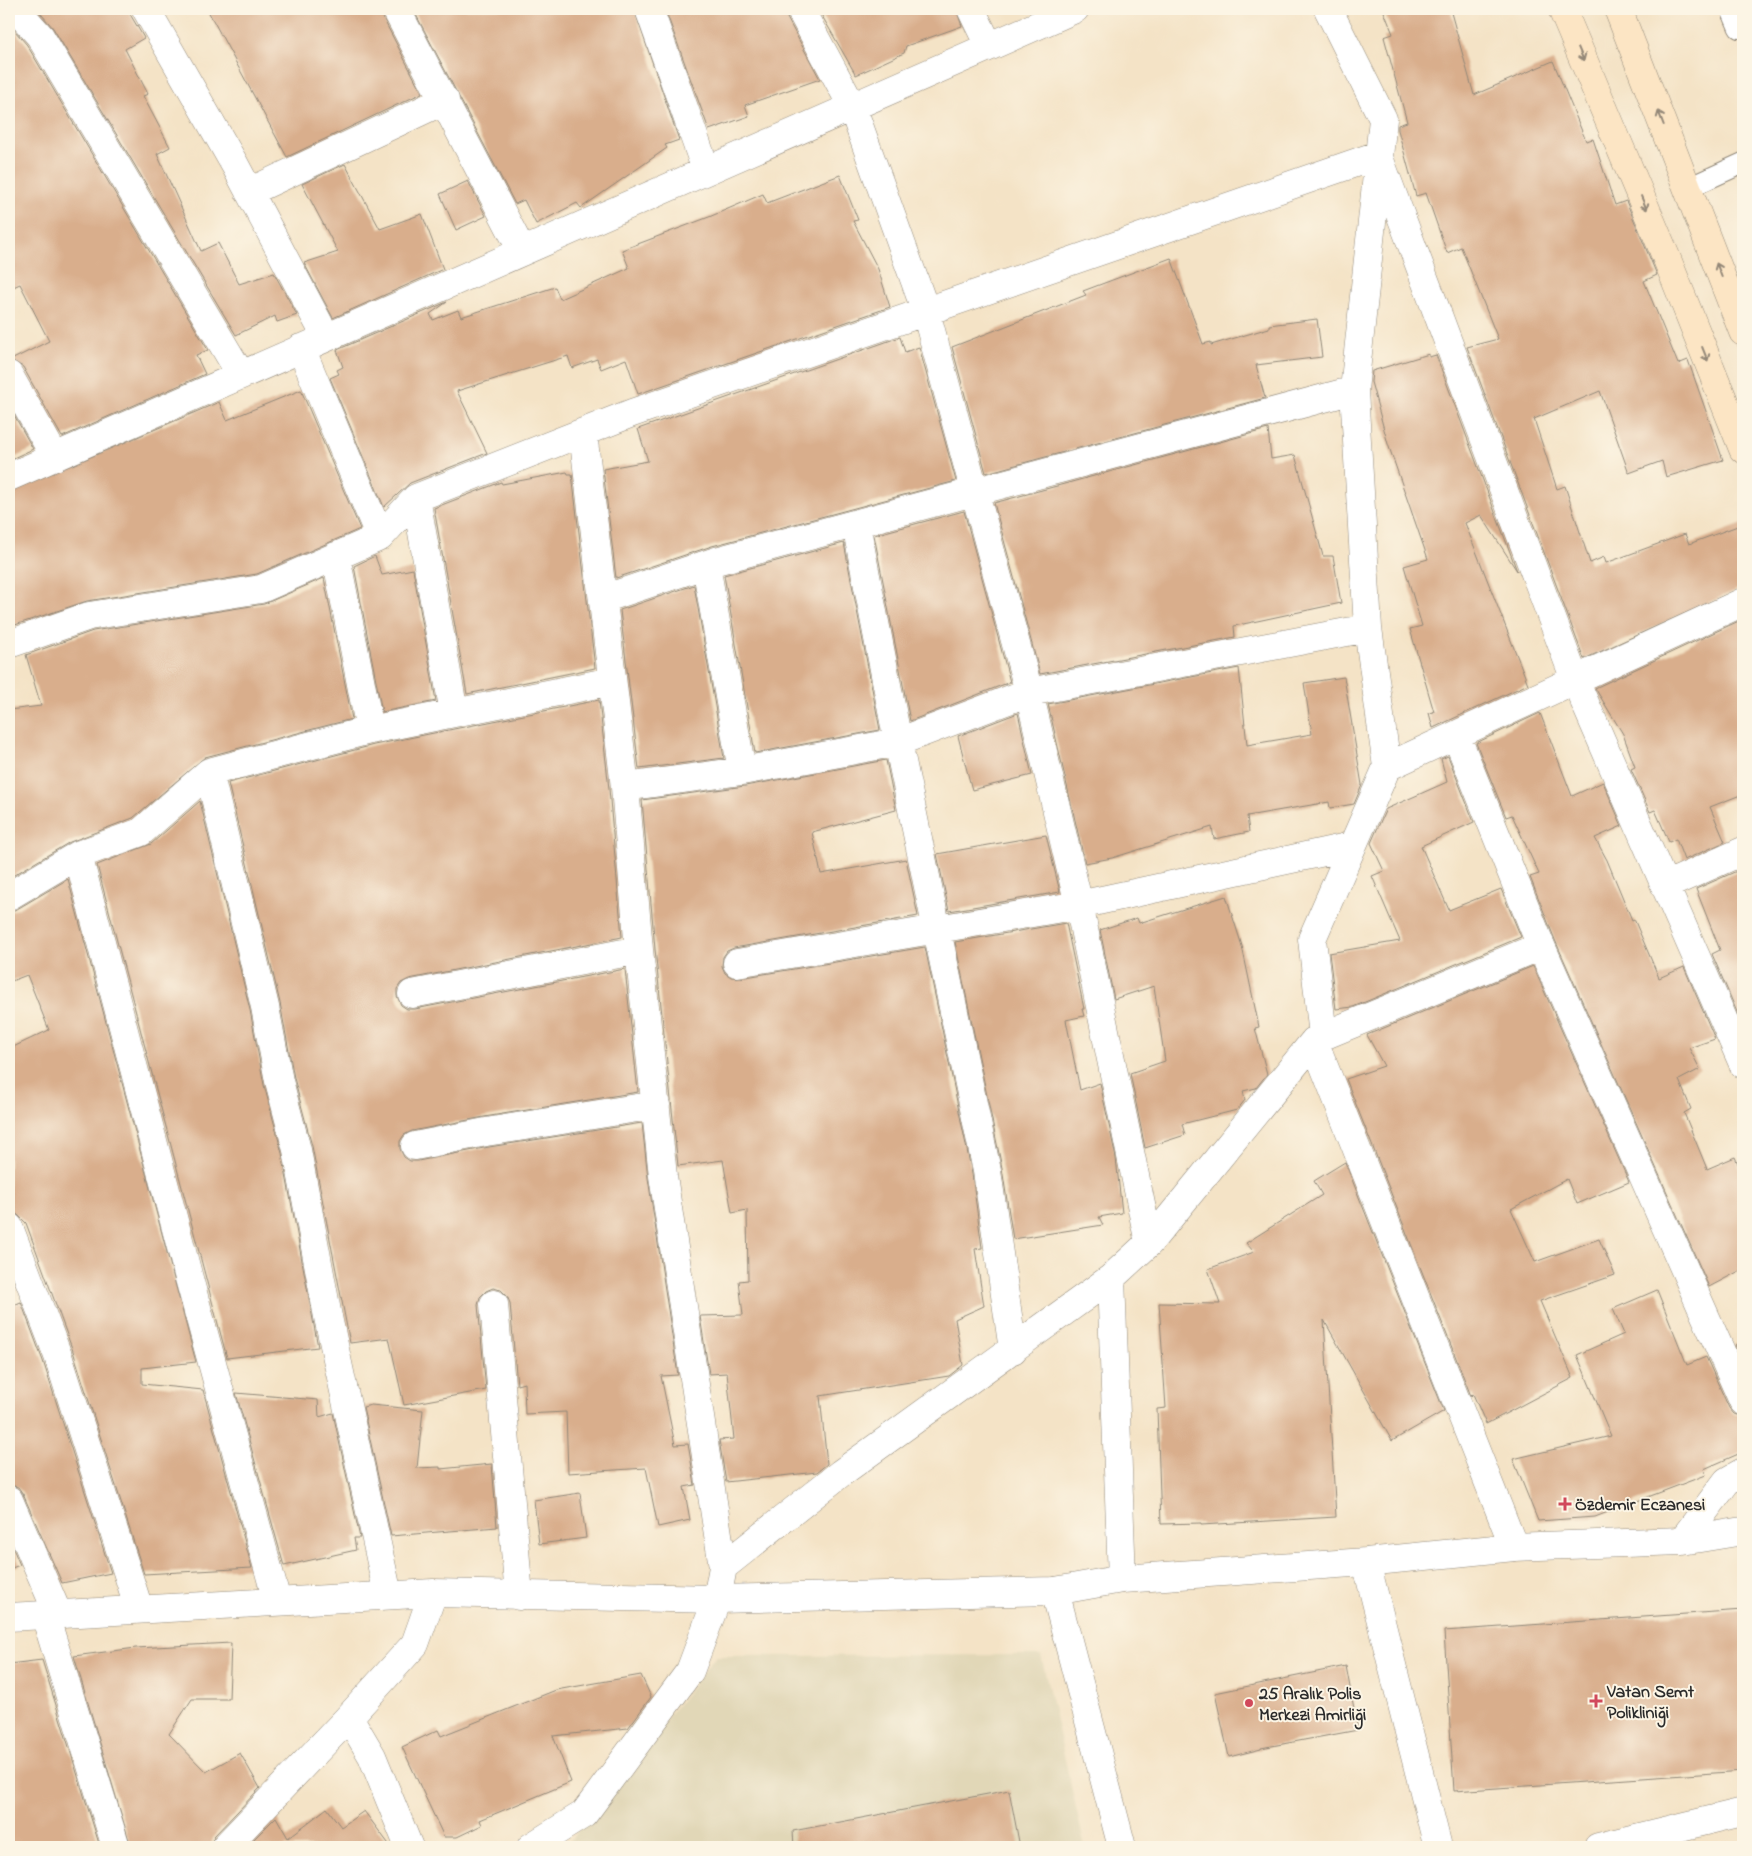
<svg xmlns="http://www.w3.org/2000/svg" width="1752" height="1856" viewBox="0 0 1752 1856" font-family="'Indie Flower',sans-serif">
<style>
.built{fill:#e1d7b7}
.building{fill:#d9ae8c}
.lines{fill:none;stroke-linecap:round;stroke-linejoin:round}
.service-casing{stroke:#908778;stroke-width:22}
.minor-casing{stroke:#908778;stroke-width:29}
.tertiary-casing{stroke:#908778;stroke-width:29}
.secondary-casing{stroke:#908778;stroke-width:29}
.service{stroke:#fff;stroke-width:20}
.minor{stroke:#fff;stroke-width:28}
.tertiary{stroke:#fff;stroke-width:28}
.secondary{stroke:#fce5c4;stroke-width:28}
.oneway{stroke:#948878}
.poi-dot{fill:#d1495b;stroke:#fcf5e5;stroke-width:2}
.labels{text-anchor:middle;stroke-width:4;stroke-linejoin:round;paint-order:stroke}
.poi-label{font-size:18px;font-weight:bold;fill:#2b2b2b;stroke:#fcf5e5;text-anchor:start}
</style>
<rect width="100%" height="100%" fill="#fcf5e5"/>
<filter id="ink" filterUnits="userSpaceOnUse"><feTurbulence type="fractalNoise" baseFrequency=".02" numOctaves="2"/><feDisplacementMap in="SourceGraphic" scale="10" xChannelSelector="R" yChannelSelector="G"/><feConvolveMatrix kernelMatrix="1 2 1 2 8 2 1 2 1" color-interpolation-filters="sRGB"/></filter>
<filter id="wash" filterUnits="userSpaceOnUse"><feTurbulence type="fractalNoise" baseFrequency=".0096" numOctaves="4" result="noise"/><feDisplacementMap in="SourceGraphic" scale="20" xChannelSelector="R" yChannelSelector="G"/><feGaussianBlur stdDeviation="1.12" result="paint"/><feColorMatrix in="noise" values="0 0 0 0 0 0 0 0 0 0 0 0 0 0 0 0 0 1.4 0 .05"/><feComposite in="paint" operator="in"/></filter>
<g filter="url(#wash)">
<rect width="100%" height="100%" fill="#f4e3c6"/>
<path class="built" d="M1041,1655L1085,1847H565L716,1656Z"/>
<g id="blocks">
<path class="building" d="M37,9H127L144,38L125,49L148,94L143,96L170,147L157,154L201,251L218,243L239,284L274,273L297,315L277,322L275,316L236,335L53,28Z
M207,9H380L382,16L422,93L287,157Z
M413,9H634L679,140L665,145L667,148L581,208L577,203L536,224L524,200L515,204Z
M665,9H784L786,16L820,79L745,105L749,116L709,130Z
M818,9H956L962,26L906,46L904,53L856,75Z
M1383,9H1450L1474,95L1553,61L1586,141L1593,139L1615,205L1626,201L1657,275L1644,281L1678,364L1688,360L1723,460L1666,477L1662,461L1629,473L1600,391L1534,419L1557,489L1565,486L1590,563L1604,557L1606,563L1685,534L1689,544L1743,524V587L1584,659L1467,347L1498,339L1461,247L1447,253L1426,193L1416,196L1398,130V125L1407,122L1384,37L1393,34Z
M9,24L27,45L208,350L196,355L205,374L62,437L23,367L11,360L49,341L20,284L9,289Z
M345,164L380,229L422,214L443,269L333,318L304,263L338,252L302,184Z
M840,175L858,220L853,221L878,269L890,307L638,394L626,359L601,369L597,359L572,368L568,356L457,391L487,453L410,483L384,507L330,378L339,374L337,370L343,367L337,350L447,302L430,314L433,320L458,310L461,317L555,287L560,299L629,268L622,250L709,217L763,194L767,203Z
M468,181L486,216L456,230L440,194Z
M1171,258L1203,344L1211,342V345L1269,328V325L1317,319L1322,357L1256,365L1265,398L986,473L952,347L1086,295L1083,291Z
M900,337L905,352L919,347L956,481L712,546L616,578L603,469L648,461L638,429Z
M1429,354V357L1436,355L1517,571L1481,515L1465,523L1528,684L1433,728L1429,713L1434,712L1410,629L1422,626L1404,566L1428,559L1388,444L1371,382L1372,371Z
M301,390L360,529L257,574L87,601L15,625L9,609V492L219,402L227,420Z
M9,406L33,449L9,460Z
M1268,429L1271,459L1295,455L1323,556H1333L1341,603L1234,626L1235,637L1040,674L994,503Z
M567,472L568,474H572L595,668L467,694L434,508L501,482L502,484Z
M964,511L1010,682L910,721L874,535Z
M844,543L880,730L755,753L724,575Z
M375,556L382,575L413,569L436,701L382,712L354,566Z
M324,578L352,719L205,757L133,818L70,842L9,878V710L41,706L26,655L93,631L264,604Z
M694,585L724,758L639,769L620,610Z
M1743,619V794L1710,807L1725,842L1684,860L1676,839L1669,842L1655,810L1650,812L1631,769L1635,767L1623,734L1595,688Z
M1239,668L1247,745L1312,734L1304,683L1344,677L1362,785L1354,804L1330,808L1329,802L1247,816L1249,832L1214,839L1212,827L1112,858L1085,863L1048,704Z
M599,700L609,789L622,937L409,979L401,983L397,989V996L401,1005L407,1009H415L625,969L638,1092L484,1117L412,1131L404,1135L400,1141V1149L404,1157L410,1161H418L489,1147L642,1123L648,1178L678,1375L661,1376L675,1445L688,1444L695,1485L684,1487L690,1520L658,1527L646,1468L568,1473L566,1412L525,1414L524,1383L517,1385L510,1303L507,1296L501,1290L493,1288L486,1291L480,1297L478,1305L486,1390L404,1405L389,1338L350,1343L312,1146L294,1078L280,1003L228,783L374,745Z
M1018,713L1032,775L972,790L958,736Z
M1540,713L1572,796L1603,782L1622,826L1595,838L1607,860L1632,920L1634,919L1659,978L1684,967L1715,1039L1689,1048L1700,1069L1679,1080L1691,1109L1684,1113L1707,1169L1735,1157L1743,1175V1269L1709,1287L1555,940L1530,877L1539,874L1512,815L1506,817L1476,743Z
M1448,756L1474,822L1421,846L1449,910L1501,889L1521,937L1353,1007L1336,1009L1329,953L1400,941L1372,876L1384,871L1371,843L1386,809L1447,782L1441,759Z
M886,760L896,810L812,832L821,874L906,859L918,916L734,948L727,951L723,957L722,966L725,973L731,977L740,978L925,947L972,1174L982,1248L975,1249L984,1306L955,1319L963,1365L949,1376L820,1396L827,1464L817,1472L726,1482L719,1440L734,1439L727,1373L709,1374L700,1316L743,1315L739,1281L748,1280L747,1210L732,1213L723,1160L678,1166L655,949L642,800L745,786Z
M200,801L250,1010L264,1085L282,1153L318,1347L227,1358L97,865L151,844Z
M1046,835L1060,892L949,911L937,854Z
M1737,871L1743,886V1026L1712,954L1720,950L1696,889Z
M68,879L196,1362L142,1368V1384L203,1390L252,1568L144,1574L73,1351L26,1223L18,1215L10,1212L9,1208V1049L49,1030L27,975L9,982V912L17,909Z
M1226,896L1242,946L1259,1027L1255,1028L1267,1074L1256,1088L1243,1091L1245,1100L1237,1110L1182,1124L1185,1135L1145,1148L1130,1073L1165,1061L1154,986L1114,999L1100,930L1137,918L1139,923Z
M1066,923L1084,1009H1082L1084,1016L1066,1020L1080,1090L1100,1083L1116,1158L1122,1213L1099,1217L1103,1225L1013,1239L1002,1168L955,942Z
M1533,966L1629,1182L1577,1204L1567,1179L1511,1209L1535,1262L1599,1239L1615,1275L1540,1301L1573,1378L1486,1424L1473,1394L1471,1396L1346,1079L1384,1066L1367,1035Z
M1345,1162L1444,1411L1392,1441L1324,1320L1336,1517L1201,1525V1523L1161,1524L1157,1409L1166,1408L1159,1303L1220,1304L1208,1269L1254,1252L1246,1243L1322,1195L1314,1181Z
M1657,1290L1687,1365L1706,1357L1729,1408L1734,1414L1743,1416V1452L1704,1469L1706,1475L1595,1517L1538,1521L1513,1459L1611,1436L1577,1355L1624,1334L1613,1309Z
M21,1302L43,1361L111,1573L62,1583L23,1494L18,1487L9,1485V1307Z
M1743,1341V1363L1735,1345Z
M236,1393L318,1400L319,1417L333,1413L360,1538H354L356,1550L284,1566Z
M371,1405L423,1410L417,1468L440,1467V1469L492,1464L497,1527L391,1536L363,1407Z
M580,1493L586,1538L539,1544L534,1500Z
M9,1539L20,1565L9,1569Z
M1743,1610V1771L1454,1791L1444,1631Z
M231,1643L229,1699H192L169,1734L206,1772L240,1753L260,1788L214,1836L210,1847H131L74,1656L136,1648Z
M42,1660L100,1847H9V1664Z
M1346,1666L1358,1730L1261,1748V1749L1229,1757L1215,1693Z
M641,1675L651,1697L628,1728L553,1736L571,1782L480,1820L482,1825L457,1837H444L402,1747L438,1730L441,1736L556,1690Z
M1009,1790L1020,1847H794L793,1831Z
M327,1808L341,1827L364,1811L391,1847H246L276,1817L288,1838Z"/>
</g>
</g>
<g filter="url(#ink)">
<use href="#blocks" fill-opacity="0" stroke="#908778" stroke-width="1"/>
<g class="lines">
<g class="service-casing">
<path id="service" d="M1731,9L1739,28
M1688,188L1743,163"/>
</g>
<g class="minor-casing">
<path id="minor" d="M16,9L40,36L241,375
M146,9L235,165L326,337
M396,9L522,251
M649,9L706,170
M800,9L852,106L926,312L1029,692L1079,905L1149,1243
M971,9L989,46
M249,192L445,100
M301,348L380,537
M9,375L55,457
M583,433L625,787L639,950L663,1176L723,1567
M9,477L1075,9
M416,498L454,713
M856,524L898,742L987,1171L1013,1350
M336,556L370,730
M706,565L742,771
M603,599L716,561L1354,390
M9,644L89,616L261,589L380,537L416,498L632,413L1378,155L1575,680L1743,1064
M1456,735L1541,946L1743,1401
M1387,767L1743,602
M209,772L265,1007L279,1081L297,1150L328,1317L388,1595
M625,787L742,771L898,742L1029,692L1368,628
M78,855L190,1282L277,1601
M1665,886L1743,851
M9,896L78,855L141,832L209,772L370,730L612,681
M737,963L1079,905L1352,846
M412,994L639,950
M1323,1036L1541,946
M1314,1041L1514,1547
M415,1146L486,1132L656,1105
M9,1227L58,1356L139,1609
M1111,1278L1122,1579
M494,1304L519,1596
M9,1500L58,1614
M1366,1562L1438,1847
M1055,1591L1122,1847
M45,1615L116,1847
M349,1717L372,1756L409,1847
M531,1847L584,1814L690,1671L717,1599L723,1567L841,1473L1111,1278L1149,1243L1314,1041L1323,1036L1312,939L1387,767L1368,628L1354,390L1383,119L1328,9
M1598,1847L1743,1812"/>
</g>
<g class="tertiary-casing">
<path id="tertiary" d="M1682,1541L1727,1481L1743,1472
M9,1617L433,1593L717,1599L1055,1591L1122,1579L1366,1562L1514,1547L1682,1541L1743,1531
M225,1847L349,1717L415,1644L433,1593"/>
</g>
<g class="secondary-casing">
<path id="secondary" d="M1562,9L1667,259L1743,449
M1618,9L1743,332"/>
</g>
<use href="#service" class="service"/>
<use href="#minor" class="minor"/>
<use href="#tertiary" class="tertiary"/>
<use href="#secondary" class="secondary"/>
</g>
<defs><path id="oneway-shaft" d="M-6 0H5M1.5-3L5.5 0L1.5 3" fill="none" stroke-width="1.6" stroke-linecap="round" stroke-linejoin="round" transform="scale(1.25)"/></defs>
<g class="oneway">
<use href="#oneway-shaft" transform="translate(1581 54) rotate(67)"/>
<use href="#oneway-shaft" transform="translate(1661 118) rotate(-111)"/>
<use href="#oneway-shaft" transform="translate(1644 203) rotate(67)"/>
<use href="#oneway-shaft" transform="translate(1719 270) rotate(-111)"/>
<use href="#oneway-shaft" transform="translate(1705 354) rotate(68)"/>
</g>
</g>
<g class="poi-dot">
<path d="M1562.5 1496.5h5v5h5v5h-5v5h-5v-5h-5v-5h5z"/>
<path d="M1593.5 1693.5h5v5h5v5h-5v5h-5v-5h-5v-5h5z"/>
<circle cx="1249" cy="1703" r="5"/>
</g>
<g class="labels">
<g class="poi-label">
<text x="1575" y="1510">Özdemir Eczanesi</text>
<text x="1607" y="1697">Vatan Semt<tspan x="1607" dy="21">Polikliniği</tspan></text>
<text x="1259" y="1699">25 Aralık Polis<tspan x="1259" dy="21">Merkezi Amirliği</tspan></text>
</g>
</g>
<rect width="1752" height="1856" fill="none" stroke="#fcf5e5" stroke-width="30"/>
</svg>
